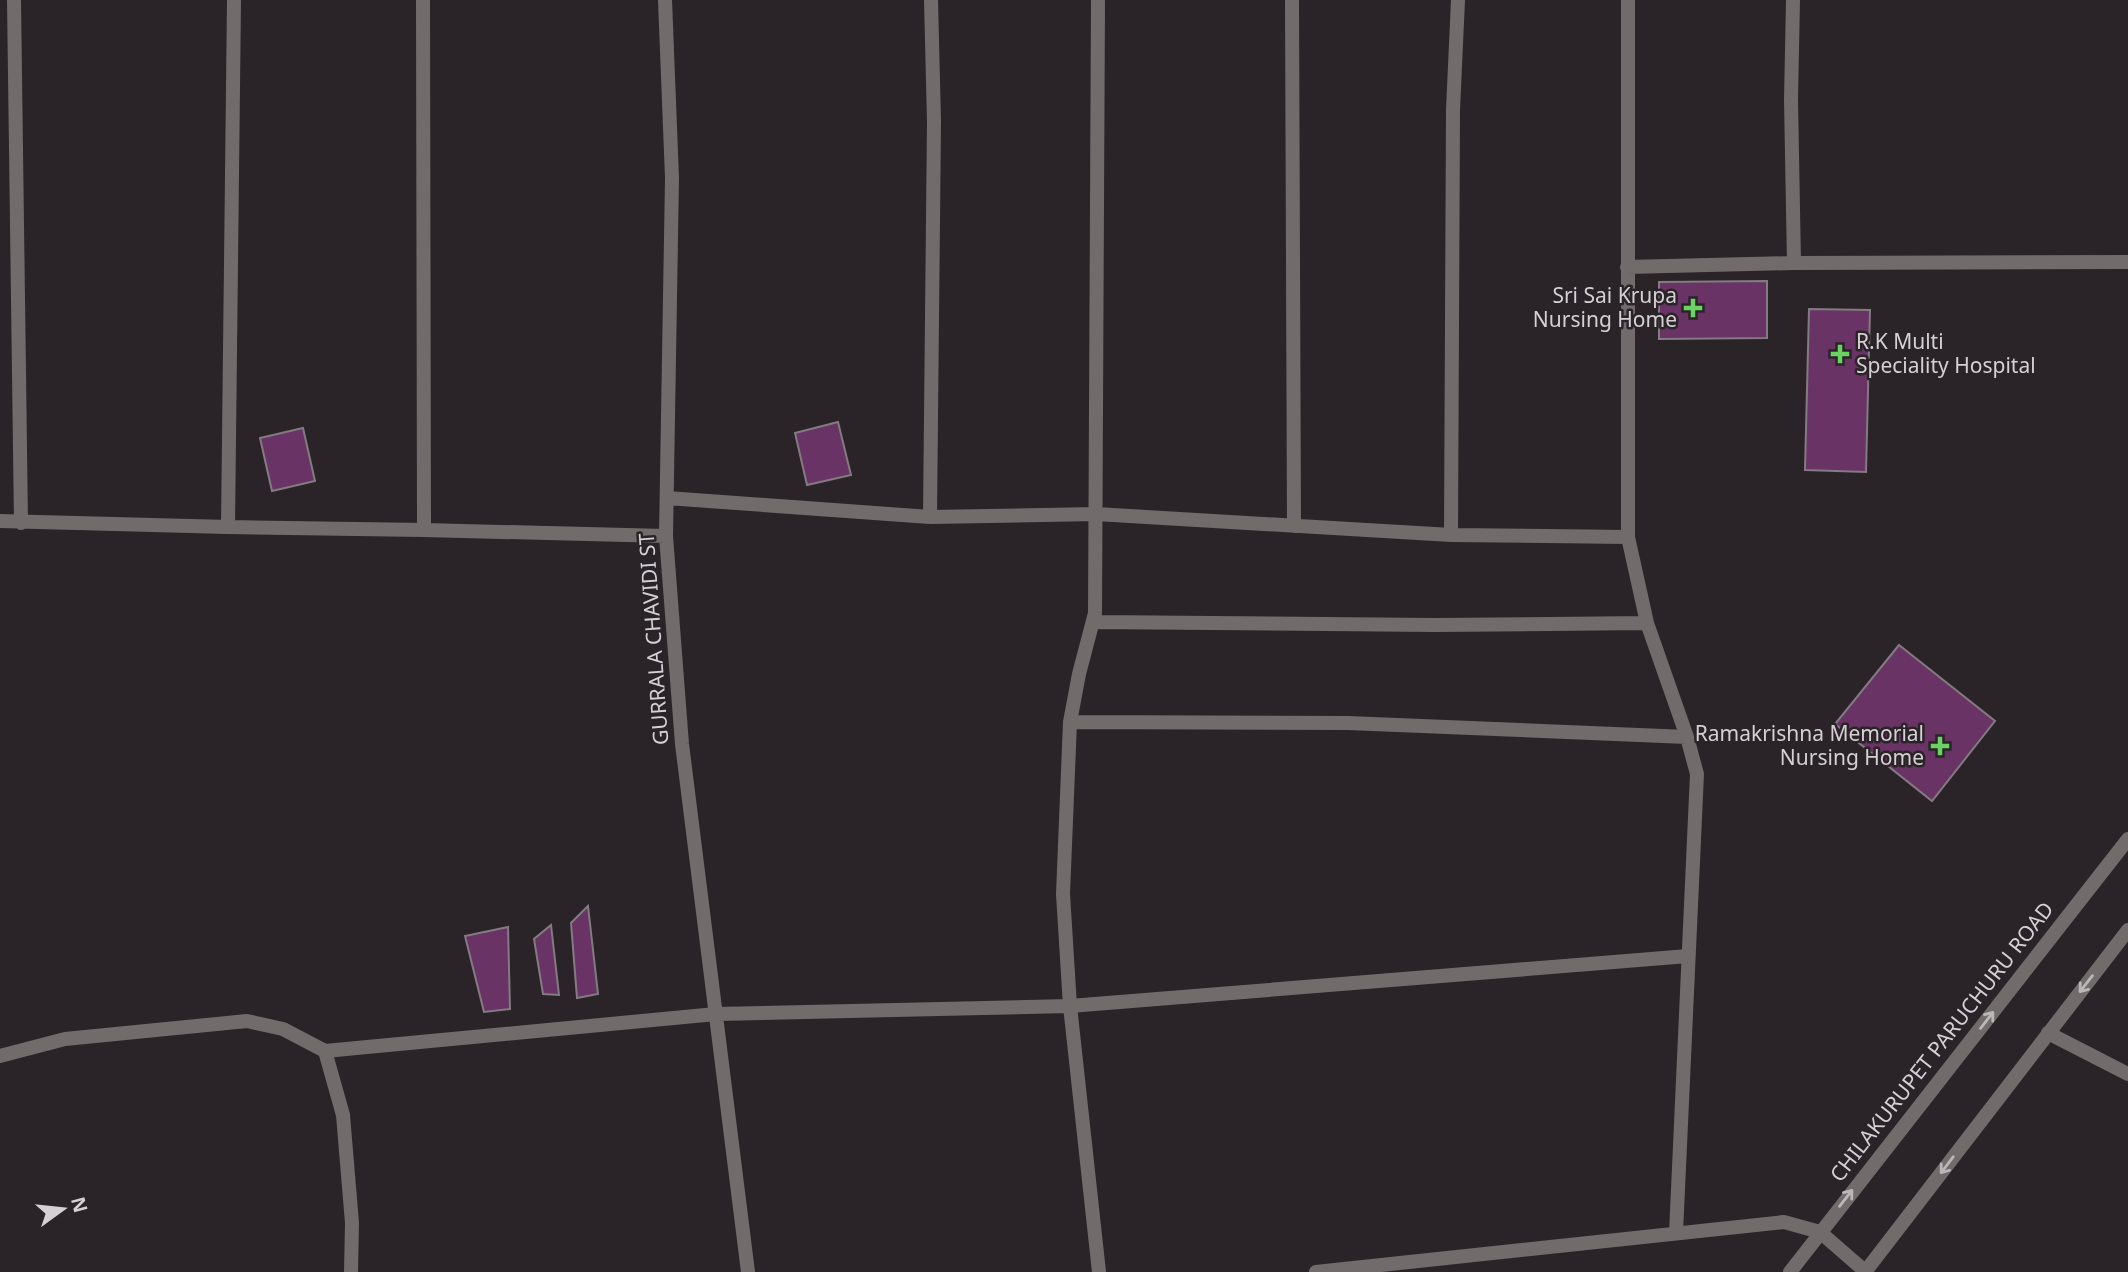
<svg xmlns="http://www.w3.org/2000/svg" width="2128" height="1272" viewBox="0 0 2128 1272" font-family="'Noto Sans',sans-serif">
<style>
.building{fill:#693465;stroke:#827b81;stroke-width:2}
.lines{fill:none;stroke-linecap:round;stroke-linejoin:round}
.minor{stroke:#716c6b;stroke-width:14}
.tertiary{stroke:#716c6b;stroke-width:14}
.oneway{stroke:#bbb7b9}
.poi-dot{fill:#6bd363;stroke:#2a2429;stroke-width:2.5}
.labels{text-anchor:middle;stroke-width:5;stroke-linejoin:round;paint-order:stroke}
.poi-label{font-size:21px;fill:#d4d0d3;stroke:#2a2429;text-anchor:end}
.street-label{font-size:21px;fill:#d4d0d3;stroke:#2a2429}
</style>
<rect width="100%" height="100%" fill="#2a2429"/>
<path class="building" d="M1767,281V338L1659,339V282Z
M1809,309L1870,310L1866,472L1805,470Z
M838,422L851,475L807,485L795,433Z
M303,428L315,481L272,491L260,438Z
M1899,645L1995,721L1932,801L1835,724Z
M588,906L598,994L577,998L571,923Z
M551,925L559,995L543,994L534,939Z
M508,927L510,1009L484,1012L465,936Z"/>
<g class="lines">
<path class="minor" d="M14,0L21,523
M665,0L672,178L666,536L682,744L748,1272
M1098,0L1095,613L1079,674L1070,722L1063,894L1070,1006L1099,1272
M1292,0L1294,526
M1628,0V537L1647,623L1687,737L1697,774L1676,1233
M1793,0L1791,100L1794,263
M1627,267L1794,263L2128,262
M667,498L930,517L1096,514L1451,535L1628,537
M930,517L934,121L931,0
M0,521L228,527L424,530L423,0
M228,527L234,0
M424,530L666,536
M1451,535L1453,110L1458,0
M1093,622L1435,625L1647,623
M1070,722L1348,723L1687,737
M2048,1033L2128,1074
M325,1051L716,1014L1070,1006L1688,956
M0,1056L65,1039L247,1021L283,1029L325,1051L343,1115L352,1223L351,1272
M1316,1272L1784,1222L1820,1232L1866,1272"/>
<path class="tertiary" d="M1790,1272L2128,839
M1865,1272L2128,930"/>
</g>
<defs><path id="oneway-shaft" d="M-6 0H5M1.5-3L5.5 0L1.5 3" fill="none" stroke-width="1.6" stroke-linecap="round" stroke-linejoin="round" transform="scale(1.75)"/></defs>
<g class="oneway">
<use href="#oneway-shaft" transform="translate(2086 984) rotate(128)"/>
<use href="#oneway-shaft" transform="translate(1987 1020) rotate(-52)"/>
<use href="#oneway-shaft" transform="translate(1947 1165) rotate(127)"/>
<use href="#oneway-shaft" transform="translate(1846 1198) rotate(-52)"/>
</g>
<g class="poi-dot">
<path d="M1689.5 297.5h7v7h7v7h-7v7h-7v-7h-7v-7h7z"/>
<path d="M1836.5 343.5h7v7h7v7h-7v7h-7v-7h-7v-7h7z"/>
<path d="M1936.5 735.5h7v7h7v7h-7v7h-7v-7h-7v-7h7z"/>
</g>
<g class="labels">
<g class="poi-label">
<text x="1677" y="303">Sri Sai Krupa<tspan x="1677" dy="24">Nursing Home</tspan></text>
<text x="1856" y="349" text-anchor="start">R.K Multi<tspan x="1856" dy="24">Speciality Hospital</tspan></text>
<text x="1924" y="741">Ramakrishna Memorial<tspan x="1924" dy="24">Nursing Home</tspan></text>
</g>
<g class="street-label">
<text transform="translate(654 639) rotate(-94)" y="7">GURRALA CHAVIDI ST</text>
<text transform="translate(1942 1042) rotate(-52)" y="7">CHILAKURUPET PARUCHURU ROAD</text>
</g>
</g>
<g transform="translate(63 1209) rotate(75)" stroke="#2a2429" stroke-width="5" paint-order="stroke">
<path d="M0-5L12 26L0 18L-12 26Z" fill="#d4d0d3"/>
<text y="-10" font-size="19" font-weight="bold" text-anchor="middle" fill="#d4d0d3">N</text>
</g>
</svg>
